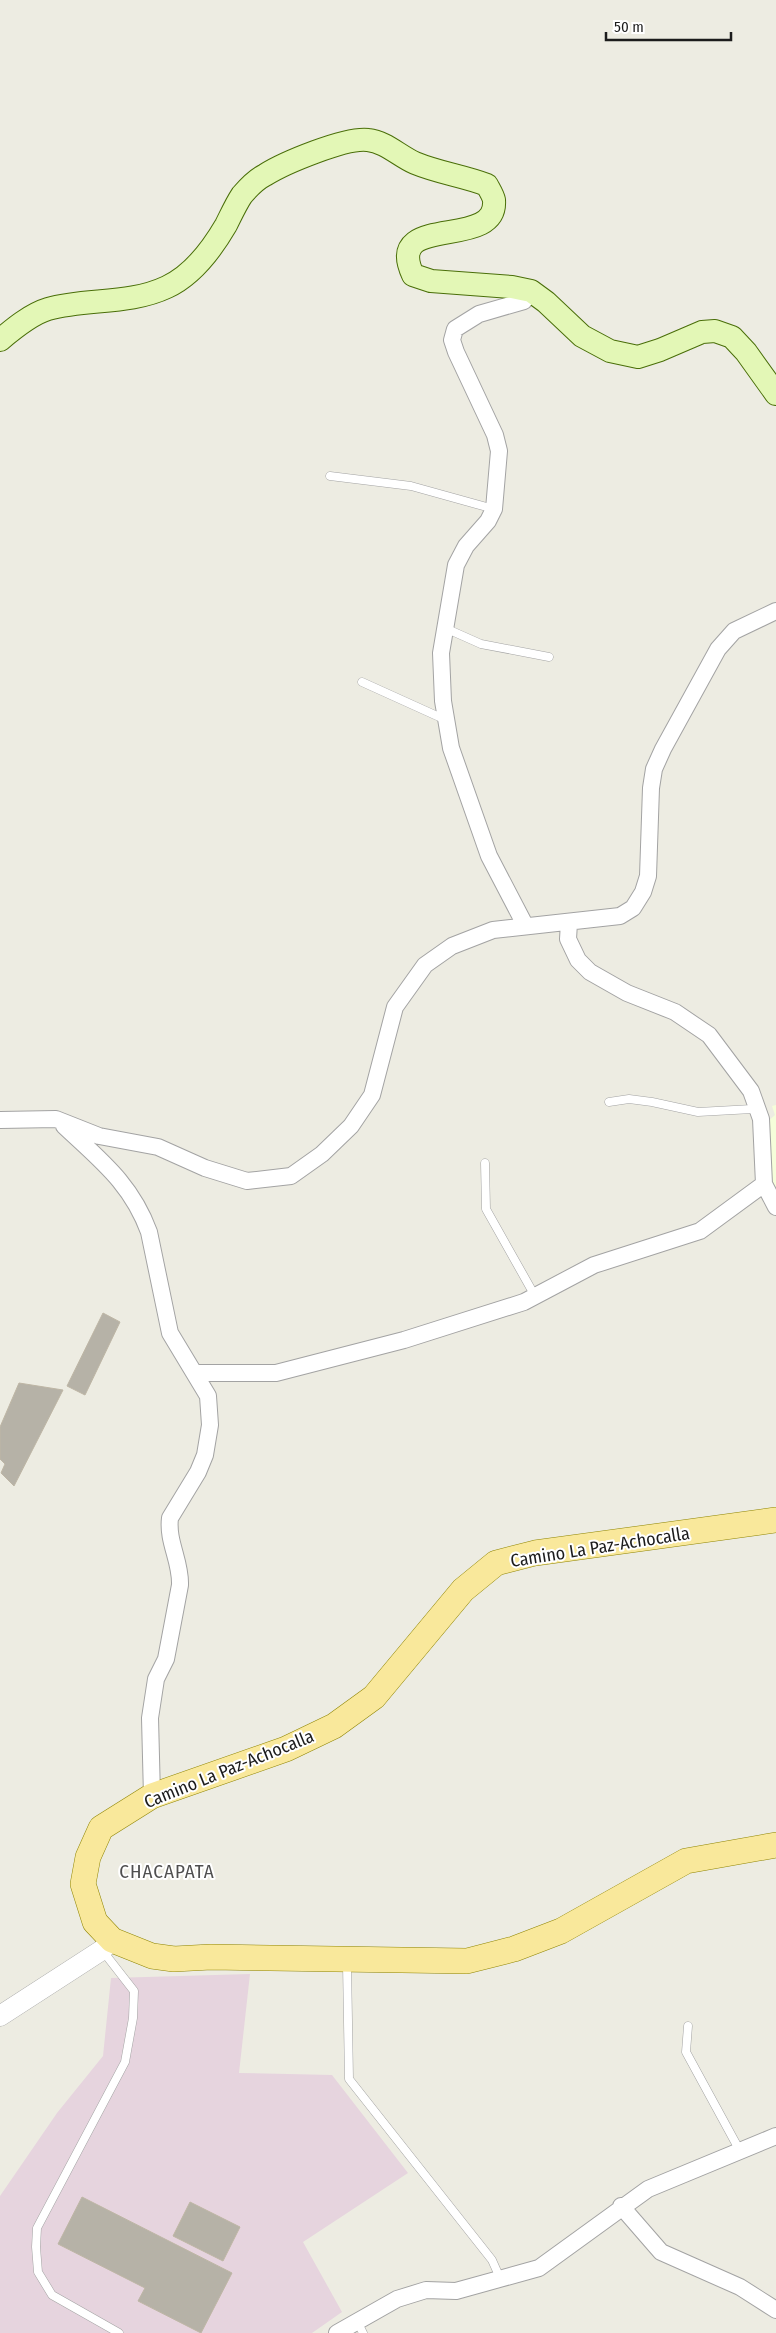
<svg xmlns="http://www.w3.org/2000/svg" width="776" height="2333" viewBox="0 0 776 2333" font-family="'Fira Sans Condensed',sans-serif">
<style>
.industrial{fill:#e6d4de}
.education{fill:#f5feda}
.building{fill:#b6b2a7;stroke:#beb6a5}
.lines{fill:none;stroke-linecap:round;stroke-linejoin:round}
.service-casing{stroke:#a3a3a3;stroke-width:9}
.minor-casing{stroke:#a3a3a3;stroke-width:18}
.tertiary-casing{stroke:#a3a3a3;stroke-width:21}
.secondary-casing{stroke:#496e08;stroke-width:24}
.primary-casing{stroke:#8f8504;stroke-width:26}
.service{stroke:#fff;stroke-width:8}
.minor{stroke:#fff;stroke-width:16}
.tertiary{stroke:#fff;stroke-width:20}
.secondary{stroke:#e3f7b6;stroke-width:22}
.primary{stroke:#f9e89b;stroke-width:25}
.labels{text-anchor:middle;stroke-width:4;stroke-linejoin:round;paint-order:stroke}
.street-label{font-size:18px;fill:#1c1c1c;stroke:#fff}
.neighbourhood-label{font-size:19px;letter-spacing:1px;fill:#4f4f4f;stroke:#fff}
</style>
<rect width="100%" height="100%" fill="#edece2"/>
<path class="industrial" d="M250,1974L239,2073L332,2075L408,2173L303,2242L342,2312L312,2333H0V2196L57,2113L103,2056L111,1978Z"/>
<path class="education" d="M776,1105V1192L772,1183L767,1122L775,1115L772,1106Z"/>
<path class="building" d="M103,1313L120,1322L85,1395L67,1386Z
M19,1383L63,1390L14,1486L1,1473L5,1464L0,1459V1427Z
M82,2197L232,2273L201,2333L138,2301L145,2288L58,2244Z
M190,2202L240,2227L223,2261L173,2236Z"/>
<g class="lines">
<g class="service-casing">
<path id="service" d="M330,476L411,486L494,509
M445,628L481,644L549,657
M362,682L446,720
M609,1102L629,1099L652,1102L698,1112L752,1109L757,1112
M485,1163L486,1209L535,1296
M102,1950L134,1991L133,2018L125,2062L37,2228L36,2247L38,2272L52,2295L119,2333
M347,1964L349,2079L492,2260L500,2278
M688,2026L686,2052L740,2151
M357,2321L363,2333"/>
</g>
<g class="minor-casing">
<path id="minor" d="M569,923L568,939L578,960L590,972L627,993L675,1012L709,1035L751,1091L761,1119L764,1184L776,1207
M525,925L489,856L451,748L443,701L441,653L456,565L466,546L488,521L494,509L499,451L495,435L456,352L452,340L455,329L479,314L524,301L531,291
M0,1120L56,1119L99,1136L158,1147L205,1168L247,1181L291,1176L322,1154L351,1126L372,1095L395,1007L425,965L452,946L493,930L620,916L633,908L643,892L648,876L651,788L654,769L663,749L718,649L734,631L776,611
M64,1126C100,1160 131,1183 149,1232L170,1333L208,1396L210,1425L205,1455L198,1472L170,1518C167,1542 181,1561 180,1585L166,1659L156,1679L150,1718L152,1796
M194,1373H276L404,1340L524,1302L594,1265L700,1231L764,1184
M621,2206L661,2252L740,2287L776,2310
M337,2333L397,2299L426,2290L456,2291L539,2268L648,2189L776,2136"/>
</g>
<g class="tertiary-casing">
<path id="tertiary" d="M0,2016L102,1950L112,1940"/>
</g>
<g class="secondary-casing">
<path id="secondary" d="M0,340C13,329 31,314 48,309C87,298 129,305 167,287C193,275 212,249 226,225C231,215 236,204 242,195C248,188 257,179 265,175C284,163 346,137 368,140C386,142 399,156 415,163C439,173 464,176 487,185C489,189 493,195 494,200C498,252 383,211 413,275L431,281L512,287L531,291L546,302L582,336L610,351L638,357L660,350L702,332L715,331L732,337L746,352L776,394"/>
</g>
<g class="primary-casing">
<path id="primary" d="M776,1520L535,1553L496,1563L463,1590L374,1697L334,1726L286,1749L152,1796L101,1828L88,1857L83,1884L95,1922L112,1940L152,1956L174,1959L211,1957L467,1961L514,1949L561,1931L686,1861L776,1845"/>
</g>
<use href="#service" class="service"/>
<use href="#minor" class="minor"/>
<use href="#tertiary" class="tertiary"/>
<use href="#secondary" class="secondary"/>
<use href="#primary" class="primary"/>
</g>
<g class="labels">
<g class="street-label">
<text transform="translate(600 1547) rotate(-9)" y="6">Camino La Paz-Achocalla</text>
<text transform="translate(229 1769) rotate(-22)" y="6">Camino La Paz-Achocalla</text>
</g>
<g class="neighbourhood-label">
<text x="167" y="1878">CHACAPATA</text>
</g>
</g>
<path d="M606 32v8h125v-8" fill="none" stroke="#1c1c1c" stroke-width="2.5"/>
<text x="614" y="32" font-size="15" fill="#1c1c1c" stroke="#ffffff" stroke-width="4" paint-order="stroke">50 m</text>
</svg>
